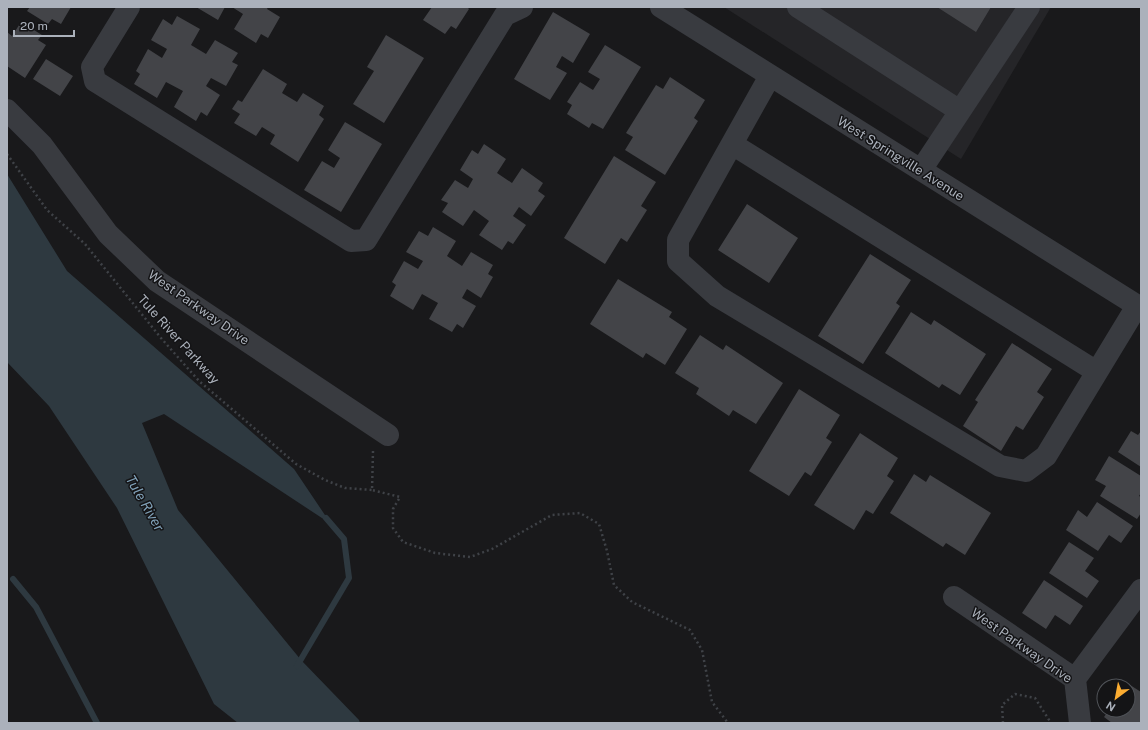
<svg xmlns="http://www.w3.org/2000/svg" width="1148" height="730" viewBox="0 0 1148 730" font-family="'Public Sans',sans-serif">
<style>
.built{fill:#252528}
.water{fill:#2e3940}
.lines{fill:none;stroke-linecap:round;stroke-linejoin:round}
.stream{stroke:#2e3940;stroke-width:6}
.building{fill:#434448}
.path{stroke:#3f4247;stroke-width:2.5;stroke-dasharray:2 3;stroke-linecap:butt}
.minor{stroke:#393b40;stroke-width:22}
.labels{text-anchor:middle;stroke-width:3;stroke-linejoin:round;paint-order:stroke}
.street-label{font-size:13px;fill:#abb1bb;stroke:#141416}
.water-label{font-size:14px;font-style:italic;fill:#80a1b8;stroke:#141416}
</style>
<rect width="100%" height="100%" fill="#19191b"/>
<path class="built" d="M724,7H1051L961,159Z"/>
<path class="water" d="M7,174L67,271L294,469L331,524L164,414L142,423L178,510L301,660L359,720L360,723H238L214,704L117,508L49,406L7,362Z"/>
<g class="lines">
<path class="stream" d="M13,579L36,607L97,723
M297,666L349,578L344,539L326,518"/>
</g>
<path class="building" d="M30,7H71L61,24L52,19L48,24L27,11Z
M196,7H225L218,20Z
M232,7H268L267,9L280,17L268,38L261,34L256,43L234,29L243,14Z
M432,7H467L469,9L456,29L451,26L445,34L423,20Z
M937,7H991L976,32Z
M553,12L590,34L573,63L562,56L556,67L567,73L550,100L514,79Z
M177,16L200,29L191,45L206,54L215,40L238,53L232,62L238,65L226,86L211,78L206,86L220,95L207,116L201,112L196,121L174,107L183,91L166,82L157,98L134,84L140,74L136,71L148,49L162,58L167,49L151,40L163,19L172,25Z
M21,22L42,35L38,40L46,45L25,78L7,66V32L12,36Z
M386,35L424,58L384,123L353,104L374,71L367,67Z
M605,45L641,67L603,129L592,123L589,128L567,114L572,105L567,102L580,82L593,90L600,79L588,72Z
M46,59L73,76L60,96L33,79Z
M263,69L287,84L282,93L297,102L303,93L324,106L319,115L324,119L298,162L270,144L275,135L262,127L256,136L234,123L240,114L232,109L238,100L242,102Z
M670,77L705,100L694,118L698,121L665,175L625,150L633,137L626,133L656,85L663,89Z
M345,122L382,144L341,212L304,190L322,161L334,168L340,158L328,150Z
M484,144L506,159L497,173L512,183L522,168L543,183L538,191L545,196L531,216L519,207L513,216L526,225L513,244L508,241L502,250L479,235L489,221L474,210L463,226L442,212L448,203L441,200L455,180L468,188L473,179L460,170L472,150L478,154Z
M614,156L656,182L641,206L647,210L627,242L621,238L605,264L564,238Z
M747,204L798,238L769,283L718,250Z
M433,227L456,241L447,256L462,266L471,252L493,265L488,274L493,277L481,298L467,289L462,298L476,306L463,328L457,324L452,332L429,319L438,303L422,294L413,310L390,296L396,285L392,282L404,261L418,269L423,261L406,252L419,231L428,236Z
M870,254L911,280L896,303L900,306L863,364L818,336Z
M618,279L672,312L669,317L687,329L665,365L646,353L643,358L590,324Z
M911,312L931,325L934,320L986,354L960,395L942,384L939,388L885,353Z
M700,335L723,350L726,345L783,383L756,424L733,410L729,416L696,394L699,388L675,373Z
M1012,343L1052,369L1037,392L1044,397L1023,430L1016,426L1001,451L963,426L978,402L975,400Z
M799,389L840,415L826,438L832,442L811,476L805,472L789,496L749,471Z
M1131,431L1138,435L1141,431V467L1118,452Z
M860,433L898,458L887,476L894,481L873,514L866,510L854,530L814,505Z
M1109,456L1141,476V493L1139,496L1141,497V513L1137,519L1100,496L1106,486L1095,480Z
M914,474L926,482L930,475L991,513L965,555L946,543L943,547L890,513Z
M1097,502L1133,526L1121,543L1109,535L1098,551L1066,530L1078,510L1087,517Z
M1069,542L1094,558L1085,571L1099,581L1087,598L1049,573Z
M1044,580L1083,606L1070,625L1055,615L1046,629L1022,613Z
M1127,683L1141,692V723H1112L1104,717L1109,710H1128V686H1124Z"/>
<g class="lines">
<path class="path" d="M7,154L47,210L85,244L161,338L199,381L296,464L325,480L345,488L372,490
M373,451L372,490L400,497L393,509V528L403,542L435,553L470,557L492,549L552,515L580,513L599,524L607,551L614,585L632,602L690,630L702,650L712,702L728,723
M1003,723L1002,705L1015,694L1035,698L1051,723"/>
<path class="minor" d="M129,7L92,67L95,81L351,241L366,240L505,15L522,7
M661,7L1141,308
M798,7L960,111
M770,76L678,240V261L717,296L1000,466L1026,471L1046,456L1137,306
M7,110L42,145L108,234L157,281L388,435
M732,144L1097,372
M921,170L1029,7
M954,597L1075,679L1080,723
M1075,679L1141,590"/>
</g>
<g class="labels">
<g class="street-label">
<text transform="translate(901 158) rotate(32)" y="5">West Springville Avenue</text>
<text transform="translate(199 307) rotate(35)" y="5">West Parkway Drive</text>
<text transform="translate(179 339) rotate(48)" y="5">Tule River Parkway</text>
<text transform="translate(1022 645) rotate(35)" y="5">West Parkway Drive</text>
</g>
<g class="water-label">
<text transform="translate(145 503) rotate(60)" y="5">Tule River</text>
</g>
</g>
<rect width="1148" height="730" fill="none" stroke="#abb1bb" stroke-width="16"/>
<g transform="translate(1116 698) rotate(212)"><circle r="19" fill="#141416" stroke="#505358"/>
<path d="M0-3L7 15L0 10L-7 15Z" fill="#fbac31"/>
<text y="-6" font-size="11" font-weight="bold" text-anchor="middle" fill="#abb1bb">N</text>
</g>
<path d="M14 30v6h60v-6" fill="none" stroke="#abb1bb" stroke-width="2"/>
<text x="20" y="30" font-size="12" fill="#abb1bb" stroke="#141416" stroke-width="3" paint-order="stroke">20 m</text>
</svg>
